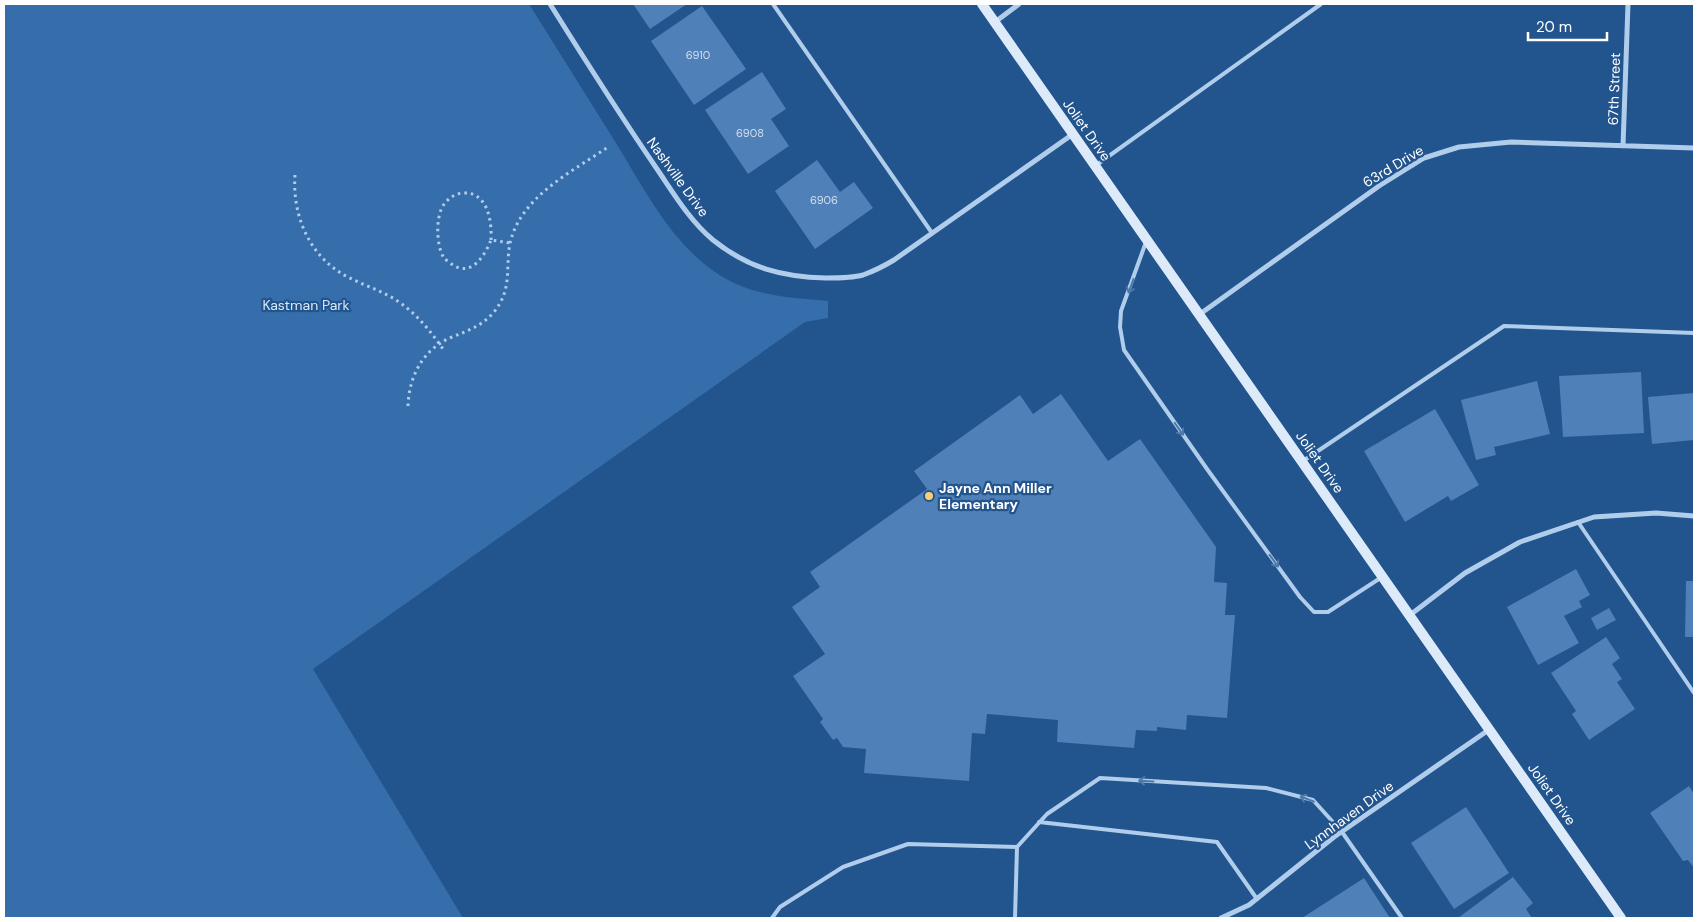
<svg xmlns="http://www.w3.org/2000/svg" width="1698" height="922" viewBox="0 0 1698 922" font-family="'DM Sans',sans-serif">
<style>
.green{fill:#366eab}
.building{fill:#4f80b7}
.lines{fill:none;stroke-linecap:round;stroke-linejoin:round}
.path{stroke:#b1cdec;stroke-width:3;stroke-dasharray:2.5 4;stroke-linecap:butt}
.lane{stroke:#b1cdec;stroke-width:4}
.street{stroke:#b1cdec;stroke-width:5}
.secondary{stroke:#ddeaf9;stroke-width:10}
.oneway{stroke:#4d78aa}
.poi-dot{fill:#f8ce74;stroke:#22548e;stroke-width:2}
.labels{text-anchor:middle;stroke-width:4.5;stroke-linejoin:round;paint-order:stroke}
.number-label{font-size:11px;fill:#d3dfed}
.street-label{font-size:14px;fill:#fff;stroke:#22548e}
.park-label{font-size:14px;fill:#d6e7f9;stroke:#22548e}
.poi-label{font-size:14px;font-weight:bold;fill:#fff;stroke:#22548e;text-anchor:start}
</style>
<rect width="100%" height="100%" fill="#22548e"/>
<path class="green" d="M4,4H529C558,50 587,97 616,143C645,190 671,243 718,274C752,296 789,298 828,301V318L805,322L313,669L463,918H4Z"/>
<path class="building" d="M633,4H687L650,29Z
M702,6L746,69L694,105L651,41Z
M762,72L786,109L771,119L789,146L748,174L705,110Z
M817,160L840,192L854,182L873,208L815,249L775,191Z
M1641,372L1644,433L1563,437L1559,376Z
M1537,381L1550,434L1494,447L1496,455L1476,460L1461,400Z
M1694,393V440L1652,444L1648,397Z
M1061,394L1108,461L1140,439L1216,547L1214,582L1227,583L1225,615H1235L1227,718L1187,715L1186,730L1157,727V731L1136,730L1134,748L1057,742L1058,720L987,714L985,734L972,733L969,781L864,773L866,749L843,747L837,738L833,740L820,722L823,719L793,676L825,654L792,607L820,587L810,572L927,489L914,471L1020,395L1033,414Z
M1435,409L1479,485L1451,501L1448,496L1405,522L1364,451Z
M1576,569L1590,595L1579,601L1582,607L1564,616L1579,643L1538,665L1507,607Z
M1686,581H1694V637H1685Z
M1609,608L1616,620L1597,630L1591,618Z
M1606,637L1620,658L1612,664L1622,679L1617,682L1635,709L1589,740L1572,714L1576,711L1551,673Z
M1689,786L1694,794V868L1688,860L1683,861L1650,813Z
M1466,807L1509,873L1454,909L1411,843Z
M1513,877L1533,903L1526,909L1532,918H1458Z
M1364,878L1390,918H1302Z"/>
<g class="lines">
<path class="path" d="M295,175C292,216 310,258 348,277C365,286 383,291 399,302C418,315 432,333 445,352
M491,240C492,222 488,192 464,193C457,193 450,197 445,203C435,214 436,246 444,258C446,260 450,263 453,265C472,277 485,255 491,240L510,243
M408,406C409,376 423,349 452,337C468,331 483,325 494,312C513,288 505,269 510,243C521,196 572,172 608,147"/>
<path class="lane" d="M773,4L932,233
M1095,166L1321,4
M1146,242L1121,311L1120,327L1124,350L1207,469L1300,597L1314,612H1328L1382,577
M1303,461L1504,326L1694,333
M1578,522L1694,693
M1039,822L1217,842L1257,899
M1017,847L1047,814L1100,778L1266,788L1313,800L1342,832L1402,918
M772,918L780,907L843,867L908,844L1017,847L1015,918"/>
<path class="street" d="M550,4C585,60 620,115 657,169C674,194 690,221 713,240C748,268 782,277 826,278C838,278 852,278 863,275C874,271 884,266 894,260L1073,134
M995,22L1019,4
M1623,146L1628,4
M1200,314L1379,186L1424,158L1459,147L1511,142L1694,148
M1410,615L1465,573L1520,542L1594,517L1656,513L1694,516
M1221,918L1249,905L1334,837L1490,729"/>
<path class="secondary" d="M982,4L1621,918"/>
</g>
<defs><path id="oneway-shaft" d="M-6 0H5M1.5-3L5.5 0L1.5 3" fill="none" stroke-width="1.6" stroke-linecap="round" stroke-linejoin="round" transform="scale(1.25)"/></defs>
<g class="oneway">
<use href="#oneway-shaft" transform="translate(1131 286) rotate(110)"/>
<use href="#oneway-shaft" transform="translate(1179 429) rotate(55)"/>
<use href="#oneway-shaft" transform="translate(1274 561) rotate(54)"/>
<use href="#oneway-shaft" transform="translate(1146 781) rotate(-177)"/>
<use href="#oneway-shaft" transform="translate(1307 799) rotate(-159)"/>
</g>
<circle class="poi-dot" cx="929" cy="496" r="5"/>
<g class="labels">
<g class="number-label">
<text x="698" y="59">6910</text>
<text x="750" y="137">6908</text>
<text x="824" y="204">6906</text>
</g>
<g class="street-label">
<text transform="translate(1614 89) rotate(-88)" y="5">67th Street</text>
<text transform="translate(1087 130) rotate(55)" y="5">Joliet Drive</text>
<text transform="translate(1393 166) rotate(-31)" y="5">63rd Drive</text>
<text transform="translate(678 177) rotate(54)" y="5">Nashville Drive</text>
<text transform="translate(1320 462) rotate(55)" y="5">Joliet Drive</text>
<text transform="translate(1552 794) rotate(55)" y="5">Joliet Drive</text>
<text transform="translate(1349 815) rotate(-36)" y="5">Lynnhaven Drive</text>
</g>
<g class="park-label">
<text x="306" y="310">Kastman Park</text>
</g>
<g class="poi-label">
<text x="939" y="493">Jayne Ann Miller<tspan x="939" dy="16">Elementary</tspan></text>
</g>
</g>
<rect width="1698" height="922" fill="none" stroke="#ffffff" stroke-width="10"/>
<path d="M1528 32v8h79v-8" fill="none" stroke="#ffffff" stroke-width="2.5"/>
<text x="1536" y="32" font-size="15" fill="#ffffff" stroke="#22548e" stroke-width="4" paint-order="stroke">20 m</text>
</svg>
